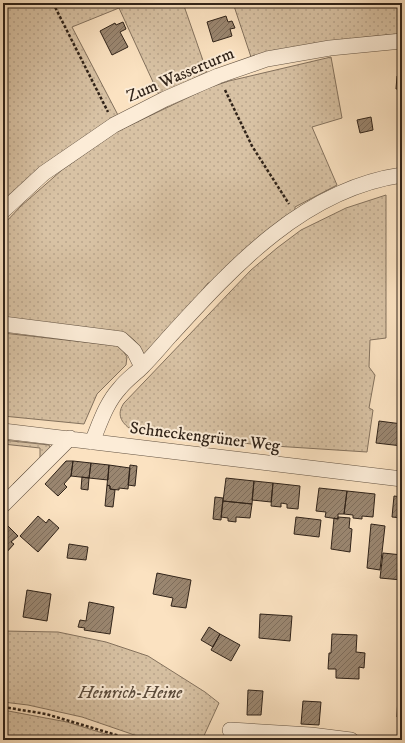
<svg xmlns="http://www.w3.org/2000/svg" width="405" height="743" viewBox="0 0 405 743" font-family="'IM FELL DW Pica',serif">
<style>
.grass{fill:url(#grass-dots);stroke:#84725e}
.building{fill:url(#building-hatch);stroke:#302319}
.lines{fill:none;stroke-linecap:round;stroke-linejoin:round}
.street-casing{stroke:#635343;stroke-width:16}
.path{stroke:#302319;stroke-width:2.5;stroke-dasharray:3 2;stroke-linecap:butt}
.street{stroke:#fcecd7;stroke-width:15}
.labels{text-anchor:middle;stroke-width:4;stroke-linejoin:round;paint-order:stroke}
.street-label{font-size:17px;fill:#302319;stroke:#fcecd7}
.park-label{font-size:17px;font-style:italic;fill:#5a4b3c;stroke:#fcecd7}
</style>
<defs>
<pattern id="grass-dots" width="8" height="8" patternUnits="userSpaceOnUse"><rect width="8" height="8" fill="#d8c2a4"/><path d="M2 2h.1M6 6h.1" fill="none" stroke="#baa68d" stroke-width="1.8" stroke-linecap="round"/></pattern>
<pattern id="building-hatch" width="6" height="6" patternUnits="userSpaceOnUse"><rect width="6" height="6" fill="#9a8670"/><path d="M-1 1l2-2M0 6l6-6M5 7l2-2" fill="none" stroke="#7e6d5b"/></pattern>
</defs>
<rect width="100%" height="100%" fill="#fbe2c1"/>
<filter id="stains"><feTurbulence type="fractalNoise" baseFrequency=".005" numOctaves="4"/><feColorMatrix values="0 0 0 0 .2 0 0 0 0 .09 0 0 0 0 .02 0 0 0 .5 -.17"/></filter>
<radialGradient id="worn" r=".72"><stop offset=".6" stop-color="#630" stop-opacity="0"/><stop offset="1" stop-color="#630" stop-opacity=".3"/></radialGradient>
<path class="grass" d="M3,3H183L207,72L159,95L119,8L72,27L119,117L3,203Z
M233,3H402V34C351,37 301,46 251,57Z
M331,57L342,118L312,127L337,185L295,207V210L217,281L208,283L203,289L205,291L144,354L135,341L128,335L3,321V225L21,206L62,170L116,132L208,88L229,81Z
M386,195V338L370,340L369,367L375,375L369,408L373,410L367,452L259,445L129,428C120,421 117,413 124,403L251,270L277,248L301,230L346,208Z
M3,333L120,346L127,357L126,365L97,394L84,424L3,416Z
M3,440L49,445L51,449L35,469L13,484L40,458V448L3,444Z
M3,631L58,632L106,642L148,656L205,692L219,703L202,740H149L82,717L28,705L3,702Z
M3,710L67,722L125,740H3Z"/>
<path class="building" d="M226,16L228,22L232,21L235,28L230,29L232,36L213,42L207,22Z
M123,22L126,29L120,32L128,47L112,55L100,31L115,23L116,25Z
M397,76H402V89H396Z
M371,117L373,130L360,133L357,120Z
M379,421L402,424V446L376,443Z
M66,461H73L71,476L64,484L67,487L58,496L45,484Z
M73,461L91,463L89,478L71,476Z
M91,463L109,465L108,480L89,478Z
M109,465L130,468L128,489L119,488V490L110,489V486L107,485Z
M130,465L137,466L135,486L128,485Z
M82,477L89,478L88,490L81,489Z
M226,478L254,481L252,504L223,501Z
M254,481L273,483L271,502L252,500Z
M273,483L300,486L298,509L287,508V504L281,503V507L271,506Z
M107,485L110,486V489L115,490L113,507L105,506Z
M319,488L347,491L344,514H338V519L325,517L326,512L316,511Z
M347,491L375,494L373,517L362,516V519L353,518V515L344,514Z
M394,496L402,497V518L392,517Z
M215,497L223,498L221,520L213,519Z
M223,501L252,504L250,518L236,517V522L228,521V518L221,517Z
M38,516L46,523L49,519L59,528L38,552L20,536Z
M296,517L321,520L319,537L294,534Z
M338,517L350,518L349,528L352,529L350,552L331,549L334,518L338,519Z
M371,524L385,526L380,570L367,568Z
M8,526L18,536L11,542L14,544L6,553L3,550V531Z
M69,544L88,547L86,560L67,558Z
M383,553L402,555V580L380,578Z
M157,573L191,580L186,608L171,606L173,598L153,594Z
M27,590L51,594L47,621L23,617Z
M89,602L114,607L110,634L84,630L85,628L78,627L80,620L86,621Z
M260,614L292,616L290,641L259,638Z
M209,627L220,634L213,647L201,640Z
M220,634L240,645L231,661L211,650Z
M332,634L357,635L356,652L365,653L364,668L359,667V679L336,678V669H328L329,653H331Z
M399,644H402V669L398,668Z
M248,690L263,691L261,715H247Z
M398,695H402V717H397Z
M303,701L321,702L319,725L301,724Z"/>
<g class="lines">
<g class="street-casing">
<path id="street" d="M3,211L44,173L114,125L165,99L218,76L267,59L330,48L402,41
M3,324L121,339L134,351L142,367
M3,431L402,479
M92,442C100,423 106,403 120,388C126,380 135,374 142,367C152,357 161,346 170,336C234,266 304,189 402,175
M3,505L70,438
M230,730L311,735L351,740"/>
</g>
<path class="path" d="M53,3L108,112
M225,90L252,146L289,204
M3,707L46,714L133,740"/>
<use href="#street" class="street"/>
</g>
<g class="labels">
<g class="street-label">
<text transform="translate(180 74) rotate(-23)" y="6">Zum Wasserturm</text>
<text transform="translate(205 436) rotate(7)" y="6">Schneckengrüner Weg</text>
</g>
<g class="park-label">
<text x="130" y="698">Heinrich-Heine</text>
</g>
</g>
<rect width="405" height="743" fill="none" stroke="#fbe2c1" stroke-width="16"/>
<rect x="4" y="4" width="397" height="735" fill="none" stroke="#302319" stroke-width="2"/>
<rect x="8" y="8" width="389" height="727" fill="none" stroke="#302319"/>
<rect width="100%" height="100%" filter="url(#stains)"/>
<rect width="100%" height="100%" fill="url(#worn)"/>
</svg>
